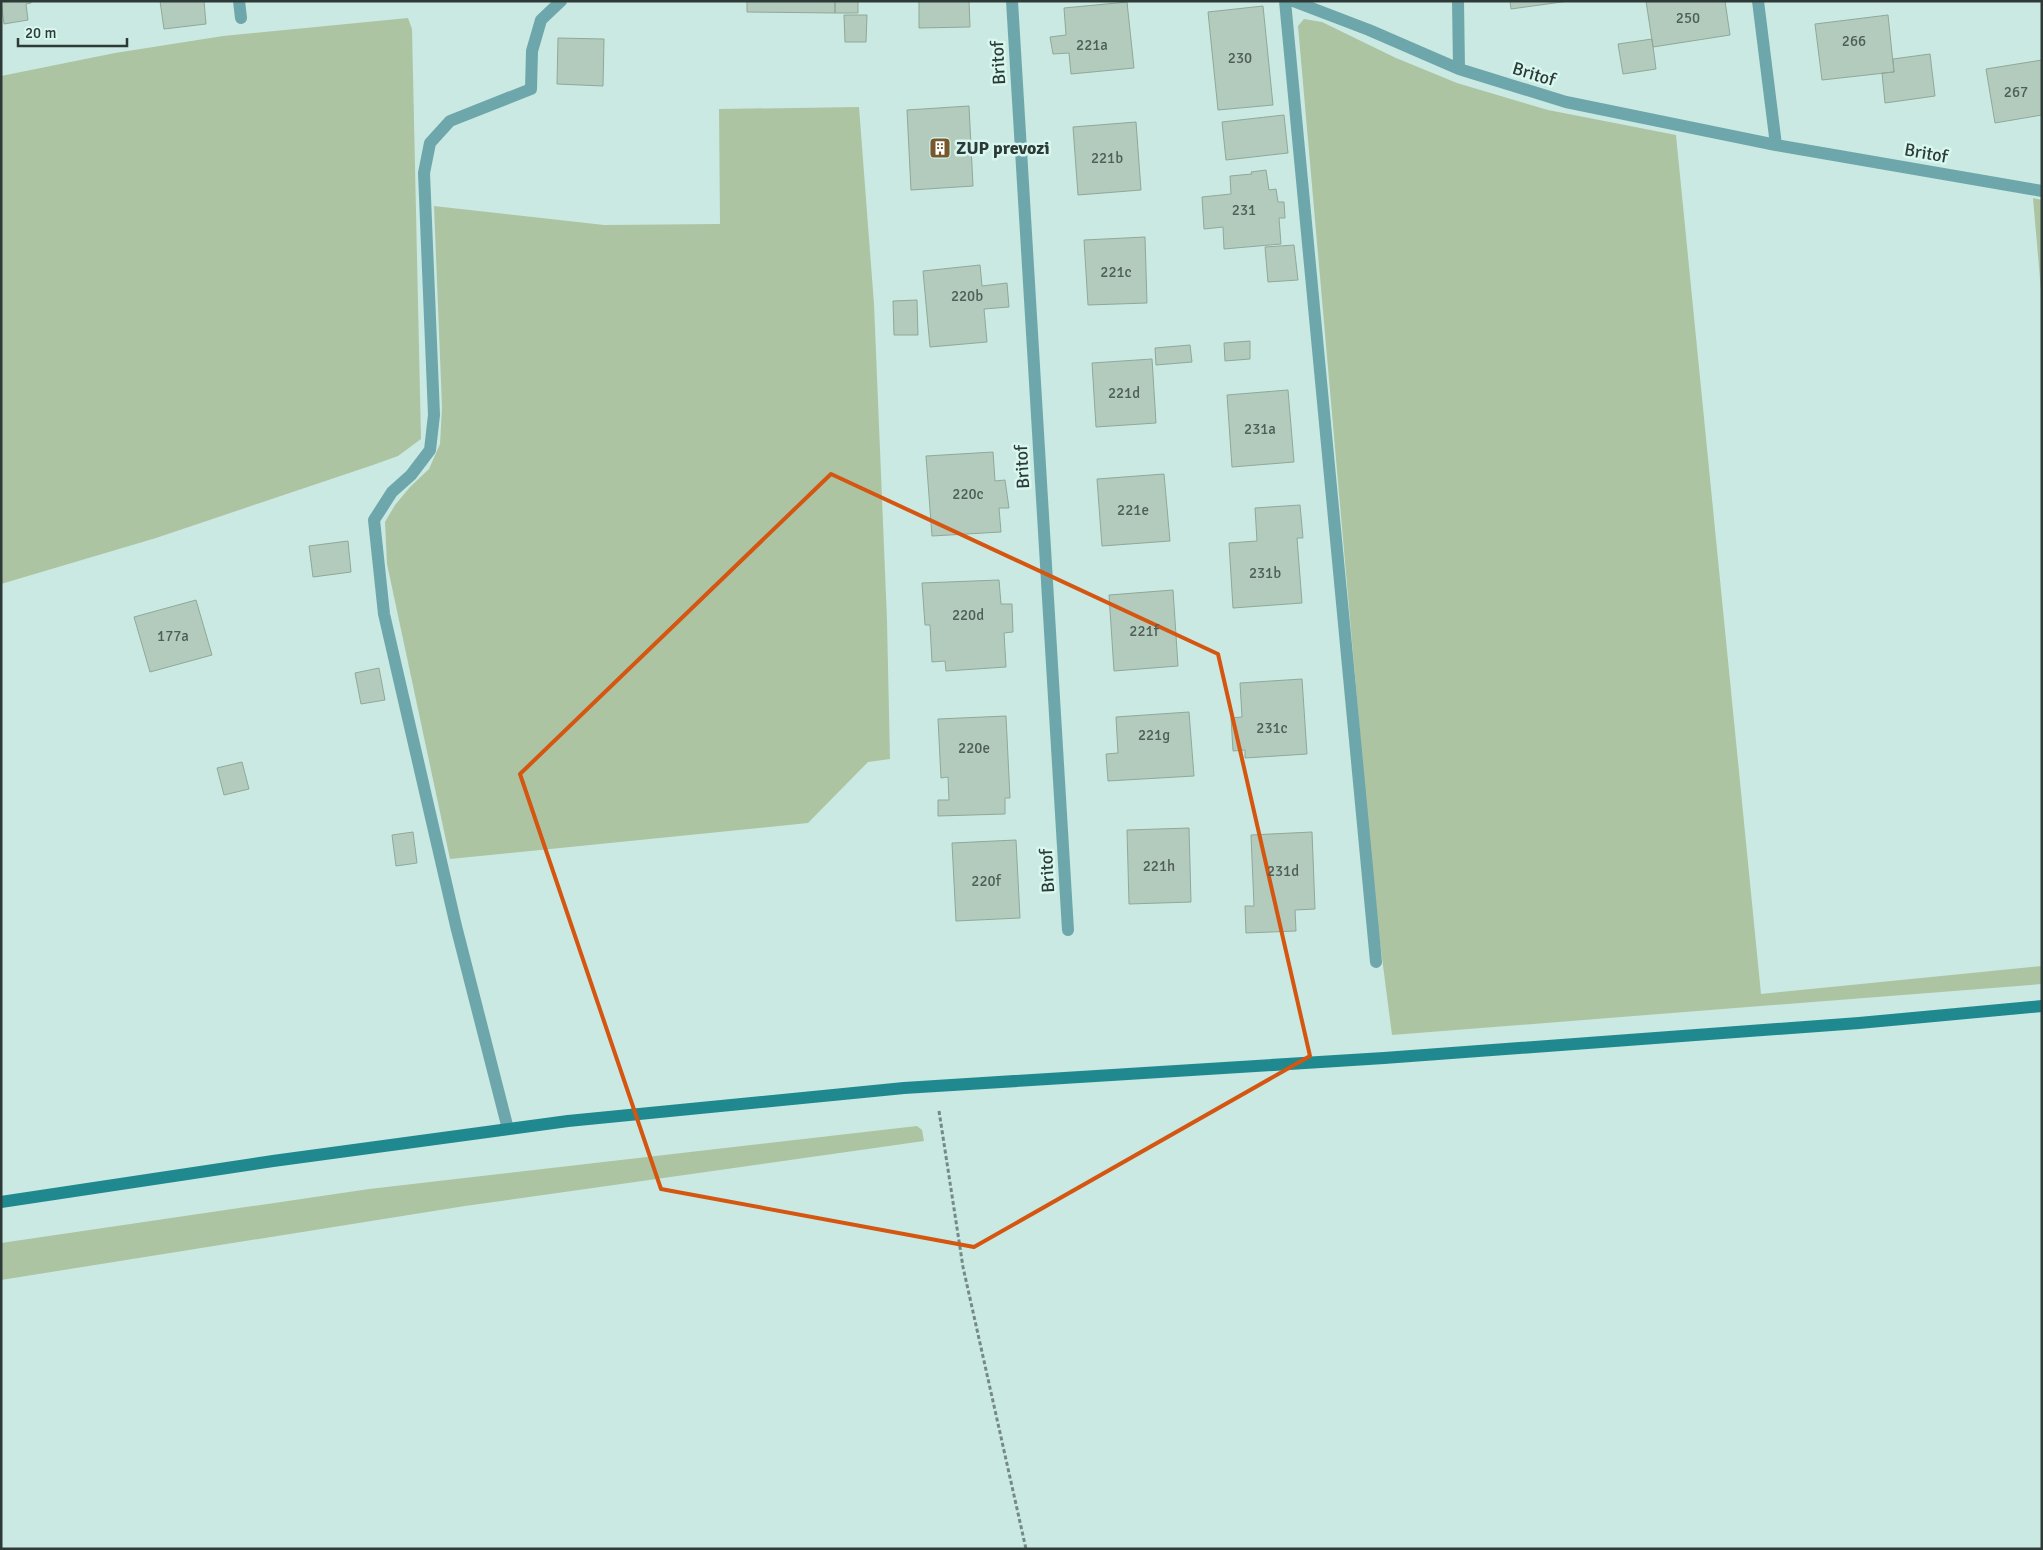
<svg xmlns="http://www.w3.org/2000/svg" width="2043" height="1550" viewBox="0 0 2043 1550" font-family="Signika,sans-serif">
  <rect width="100%" height="100%" fill="#cae9e2"/>
  <path fill="#adc4a3" d="M408,18L412,29L421,439L398,456L373,465L156,538L1,584V76L115,53L223,36Z
    M1304,19L1322,22L1396,58L1457,83L1548,110L1676,135L1761,994L2042,966V984L1392,1035L1375,904L1298,26Z
    M859,107L874,304L887,620L890,759L868,762L808,823L450,859L387,564L385,522L395,505L410,487L429,469L440,444L442,407L434,206L604,225L720,224L719,109Z
    M2033,198L2042,200V302Z
    M917,1126L922,1130L924,1141L465,1206L1,1280V1243L369,1189Z"/>
  <path fill="#b2cbbc" stroke="#90a899" d="M1,1H31V3L26,4L28,20L4,24Z
    M160,1H204L206,24L164,29Z
    M747,1H835V13L747,12Z
    M835,1H858V13H835Z
    M919,1H969L970,27L919,28Z
    M1510,1H1569L1511,9Z
    M1646,1H1725L1730,35L1653,47Z
    M1127,2L1134,68L1071,74L1069,53L1053,54L1050,37L1066,35L1064,8Z
    M1263,6L1273,105L1218,110L1208,12Z
    M844,15H867L866,42H845Z
    M1888,15L1894,72L1822,80L1815,24Z
    M558,38L604,39L603,86L557,84Z
    M1652,39L1656,69L1623,74L1618,44Z
    M1930,54L1935,96L1885,103L1882,73L1894,72L1893,59Z
    M2042,60V115L1995,123L1986,69Z
    M969,106L973,186L911,190L907,110Z
    M1284,115L1288,153L1226,160L1222,122Z
    M1136,122L1141,190L1078,195L1073,127Z
    M1266,170L1269,190L1276,189L1278,202H1284L1285,218H1279L1281,244L1224,249L1223,227L1204,229L1202,197L1231,194L1230,176L1252,174L1251,172Z
    M1145,237L1147,303L1088,305L1084,240Z
    M1294,245L1298,280L1268,282L1265,247Z
    M980,265L982,286L1007,283L1009,307L984,309L987,342L930,347L923,271Z
    M917,300L918,335H894L893,301Z
    M1250,341V359L1225,361L1224,343Z
    M1190,345L1192,362L1156,365L1155,348Z
    M1152,359L1156,423L1096,427L1092,363Z
    M1288,390L1294,462L1232,467L1227,395Z
    M993,452L995,481L1005,480L1009,508H999L1001,532L932,536L926,456Z
    M1164,474L1170,541L1102,546L1097,479Z
    M1300,505L1303,538H1297L1302,603L1233,608L1229,543L1257,541L1255,508Z
    M348,541L351,572L313,577L309,546Z
    M999,580L1001,604H1012L1013,632L1004,633L1006,667L946,671L945,661L932,662L930,625H925L922,583Z
    M1173,590L1178,666L1114,671L1109,595Z
    M196,600L212,655L150,672L134,617Z
    M379,668L385,700L361,704L355,673Z
    M1302,679L1307,754L1245,758V750L1233,751L1231,718L1242,717L1240,683Z
    M1189,712L1194,776L1108,781L1106,754L1118,753L1116,717Z
    M1006,716L1010,798H1005V814L938,816V800H949L948,777L941,778L938,719Z
    M242,762L249,789L224,795L217,768Z
    M1189,828L1191,902L1129,904L1127,830Z
    M413,832L417,863L396,866L392,835Z
    M1312,832L1315,909L1295,910L1296,931L1246,933L1245,906H1254L1251,835Z
    M1016,840L1020,918L956,921L952,843Z"/>
  <g fill="none" stroke-linecap="round" stroke-linejoin="round">
    <path stroke="#758a85" stroke-width="3" stroke-dasharray="4 2.5" stroke-linecap="butt" d="M939,1111L963,1267L1026,1549"/>
    <path stroke="#6ea7ab" stroke-width="12" d="M239,1L241,18
      M1012,1L1068,930
      M1285,1L1376,962
      M1293,1L1369,30L1459,69L1566,102L1776,145L2042,191
      M1458,1L1459,69
      M1758,1L1776,145
      M508,1129L456,926L384,614L374,520L392,492L411,475L430,450L434,415L424,173L430,143L450,121L531,89L532,51L541,20L561,1"/>
    <path stroke="#208990" stroke-width="12" d="M1,1202L273,1161L568,1121L904,1088L1384,1058L1859,1023L2042,1006"/>
  </g>
  <path fill="none" stroke="#d55610" stroke-width="4" stroke-linejoin="round" d="M831,474L1218,654L1310,1056L974,1247L661,1189L520,774Z"/>
  <defs>
    <g id="building-square" transform="scale(1.125)"><rect x="-9" y="-9" width="18" height="18" rx="4" fill="#77572c" stroke="#d7f7ef"/><path d="M-4-6H4V6H1V3H-1V6H-4ZM-2.5-4.3h1.7v1.8h-1.7ZM.8-4.3h1.7v1.8H.8ZM-2.5-1h1.7V.8h-1.7ZM.8-1h1.7V.8H.8Z" fill="#fff"/></g>
  </defs>
  <g fill-rule="evenodd">
    <use href="#building-square" x="940" y="148"/>
  </g>
  <g text-anchor="middle" stroke-width="5" stroke-linejoin="round" paint-order="stroke">
    <g font-size="15" fill="#4f5e58">
      <text x="1688" y="23">250</text>
      <text x="1854" y="46">266</text>
      <text x="1092" y="50">221a</text>
      <text x="1240" y="63">230</text>
      <text x="2016" y="97">267</text>
      <text x="1107" y="163">221b</text>
      <text x="1244" y="215">231</text>
      <text x="1116" y="277">221c</text>
      <text x="967" y="301">220b</text>
      <text x="1124" y="398">221d</text>
      <text x="1260" y="434">231a</text>
      <text x="968" y="499">220c</text>
      <text x="1133" y="515">221e</text>
      <text x="1265" y="578">231b</text>
      <text x="968" y="620">220d</text>
      <text x="1144" y="636">221f</text>
      <text x="173" y="641">177a</text>
      <text x="1272" y="733">231c</text>
      <text x="1154" y="740">221g</text>
      <text x="974" y="753">220e</text>
      <text x="1159" y="871">221h</text>
      <text x="1283" y="876">231d</text>
      <text x="986" y="886">220f</text>
    </g>
    <g font-size="18" fill="#2e3a37" stroke="#d7f7ef">
      <text transform="translate(998 63) rotate(-93)" y="6">Britof</text>
      <text transform="translate(1534 74) rotate(17)" y="6">Britof</text>
      <text transform="translate(1926 153) rotate(10)" y="6">Britof</text>
      <text transform="translate(1022 467) rotate(-93)" y="6">Britof</text>
      <text transform="translate(1047 871) rotate(-93)" y="6">Britof</text>
    </g>
    <g font-size="18" font-weight="bold" fill="#2e3a37" stroke="#d7f7ef" text-anchor="start">
      <text x="956" y="154">ZUP prevozi</text>
    </g>
  </g>
  <rect width="2043" height="1550" fill="none" stroke="#2e3a37" stroke-width="5"/>
  <path d="M18 38v8h109v-8" fill="none" stroke="#2e3a37" stroke-width="2.5"/>
  <text x="25" y="38" font-size="15" fill="#2e3a37" stroke="#d7f7ef" stroke-width="4" paint-order="stroke">20 m</text>
</svg>
